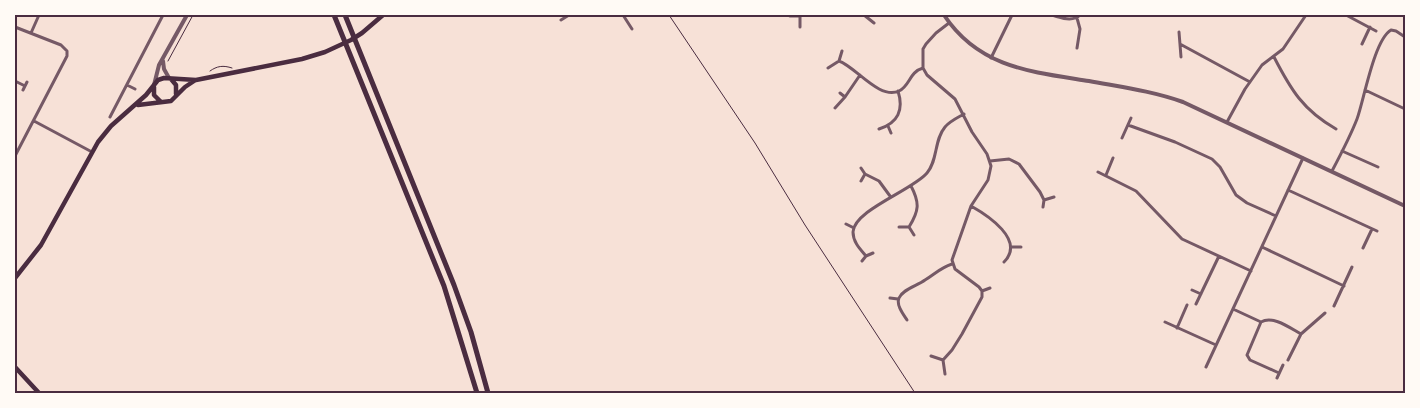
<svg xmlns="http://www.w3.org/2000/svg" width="1420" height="408" viewBox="0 0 1420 408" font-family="'Work Sans',sans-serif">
  <rect width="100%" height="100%" fill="#f7e1d7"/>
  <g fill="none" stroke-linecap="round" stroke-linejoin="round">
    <path stroke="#4a2c40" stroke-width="1" d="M669,15L755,143L805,225L915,393
      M168,61L193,15
      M210,71C217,66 223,65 232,68"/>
    <path stroke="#755966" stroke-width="3" d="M623,15L632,29
      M800,15V27
      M864,15L874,23
      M1052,15C1061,18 1073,22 1080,15
      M1346,15L1376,31
      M790,16H800
      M561,20L569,15
      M15,27L61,45L67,51V56L15,156
      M1179,32L1181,57
      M31,33L39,15
      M1180,44L1250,82
      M1362,44L1370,27
      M1077,48L1080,29L1077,18
      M1274,57C1291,90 1303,110 1336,129
      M991,58L1012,15
      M839,61C856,67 879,100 899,91C910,86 909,72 923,68
      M828,68L839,61L842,51
      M15,81L25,86
      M127,85L135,89
      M23,90L27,82
      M1365,90L1405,109
      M840,93L845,97
      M835,108L845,97L860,75
      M110,117L163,15
      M34,121L92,152
      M1227,122L1245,89L1262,65L1283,49L1306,15
      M1128,125L1175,142L1212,159L1220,167L1236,195L1247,203L1276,216
      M888,126L891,133
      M879,129C898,123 904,110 898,91
      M1122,138L1131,118
      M1342,151L1378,167
      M990,161L1009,159L1019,164L1040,192L1044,200L1043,207
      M1332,171C1341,154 1350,137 1357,119C1364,100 1374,40 1391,30L1396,31L1405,37
      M1098,172L1136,191L1182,239L1251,271
      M865,174L879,181L890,196
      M1106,175L1113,158
      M861,181L865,174L861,168
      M1288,190L1377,231
      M1044,200L1054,197
      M971,206C987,215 1026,240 1004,262
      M846,224L854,228
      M899,227H909L914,235
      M909,227C919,211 920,203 911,186
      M1011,247H1021
      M1262,247L1344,286
      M1363,248L1372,229
      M866,256C860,249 853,242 853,232C854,210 913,190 927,173C938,160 934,140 945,127C950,121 957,118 964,114
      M862,261L866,256L873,253
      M1192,290L1201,294
      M982,291L990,288
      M890,298L898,299
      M1196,304L1219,256
      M1334,306L1352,267
      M1233,309L1261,322C1273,315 1290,328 1301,334
      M907,320C903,314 896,305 899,298C903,289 917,286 925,280C935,274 940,268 952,264
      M1165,322L1216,345
      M1261,322L1247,355L1250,360L1279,373
      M1177,328L1187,305
      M931,356L943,360L945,374
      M943,360L952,350L962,334L982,297V291L979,287L955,269L952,260L971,206L988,180L991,166L987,154L972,132L955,99L927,75L923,68V49L926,44L936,33L949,23
      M1288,360L1301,334L1325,313
      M1206,367L1303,158
      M1277,378L1283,365"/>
    <path stroke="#755966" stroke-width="4" d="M944,15C979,68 1032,72 1089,81C1121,87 1152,91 1183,102L1405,206
      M163,61L164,69L169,78
      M154,85L159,65L187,15"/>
    <path stroke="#4a2c40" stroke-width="4.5" d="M171,79L176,85V94
      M154,87V95L160,101
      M138,105L171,101L185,87L194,81
      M15,278L41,245L98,142L111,126L146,95L158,80L164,78L196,80L302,59L325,52L351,40L362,33L383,15
      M15,367L39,393"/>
    <path stroke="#4a2c40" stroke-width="5" d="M334,15L444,286L477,393
      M345,15L454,285L471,332L488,393"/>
  </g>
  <rect width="1420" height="408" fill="none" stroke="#fffaf5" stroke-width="32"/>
  <rect x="16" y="16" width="1388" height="376" fill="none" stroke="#4a2c40" stroke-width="2"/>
</svg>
